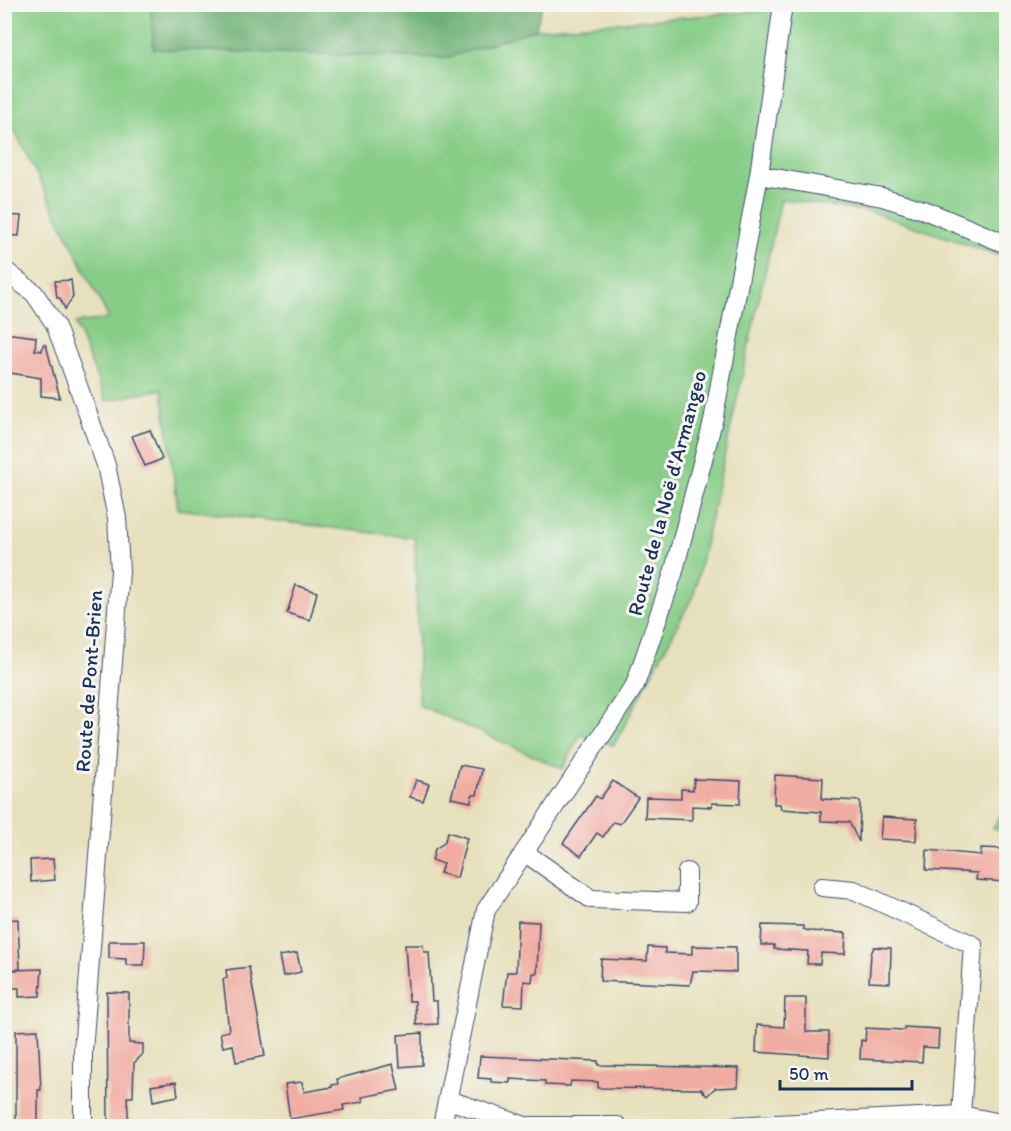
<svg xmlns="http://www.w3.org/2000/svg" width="1011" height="1131" viewBox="0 0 1011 1131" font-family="Itim,sans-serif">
  <rect width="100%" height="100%" fill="#f6f6f2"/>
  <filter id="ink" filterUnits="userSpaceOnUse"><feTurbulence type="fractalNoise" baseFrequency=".0167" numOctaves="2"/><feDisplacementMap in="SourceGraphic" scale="12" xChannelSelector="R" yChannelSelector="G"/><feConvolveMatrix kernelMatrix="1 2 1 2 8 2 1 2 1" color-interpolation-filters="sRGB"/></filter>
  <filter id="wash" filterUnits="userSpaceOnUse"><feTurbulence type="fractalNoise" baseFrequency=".008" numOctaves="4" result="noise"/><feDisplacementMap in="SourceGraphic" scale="24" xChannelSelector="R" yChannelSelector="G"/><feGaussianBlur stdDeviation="1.35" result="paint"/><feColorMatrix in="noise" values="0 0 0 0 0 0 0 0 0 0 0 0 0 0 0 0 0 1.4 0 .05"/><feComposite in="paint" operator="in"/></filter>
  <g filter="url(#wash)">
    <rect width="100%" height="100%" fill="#e7e0bc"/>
    <path fill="#88cd87" stroke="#527e72" stroke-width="1.5" d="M4,5H150L154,49L446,58L536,29L771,10L774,5H1006V258L872,212L781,199L694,594L614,745L580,735L563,769L419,705L415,538L178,509L162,389L106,401L75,323L109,319L8,117L5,116Z
      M1006,806V833L993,828Z"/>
    <path fill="#6eb074" stroke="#447069" stroke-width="1.5" d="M150,5V4L542,5L536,29L446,58L154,49Z"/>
    <g id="blocks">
      <path fill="#f1aca1" d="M4,215L21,216L19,236L4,235Z
        M71,280L73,297L65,309L60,298H57L55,281Z
        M4,333L36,337L35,350L42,351L43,345H46L60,398L41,396V378L4,372Z
        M150,430L162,459L145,466L132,436Z
        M296,585L317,592L310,620L287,613Z
        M460,765L482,769L477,795H472L471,802L451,798Z
        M775,775L823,778L822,799L860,801L859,842L849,822L821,821V812L781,809L780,804H774Z
        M694,779L741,781L740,804L712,803V807L692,806V820L645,818L646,797L681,798V789L693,790Z
        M416,780L429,784L423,801L410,797Z
        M613,781L638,798L620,824L613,822L603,837L597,833L581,856L563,843L596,796L600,799Z
        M882,817L917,819L916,841L880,839Z
        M448,832L467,838L457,878L440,873L443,864L432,860L435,849L444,843Z
        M981,848L1006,849V882L976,880L977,873L926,870L927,850L981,855Z
        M53,859L55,880L31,882L30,860Z
        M18,919L20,969L4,970V920Z
        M518,921L539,922L537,973H533L532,982L524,981L523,1006L503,1005L507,972H516Z
        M762,925L803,926V929L809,931L846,933L845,954L821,953L820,964H807L808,951L774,949V945H761Z
        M109,941H145L144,965H126V959L109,958Z
        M405,945H423L424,952H429L432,1001H437L438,1024L416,1025L415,1001H409Z
        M692,946L736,947V972L693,971L690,985L600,981L601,959L647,961L648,947L665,948V953L692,954Z
        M874,947L891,948L890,983L869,982L871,954Z
        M297,953L301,972L283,976L279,956Z
        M249,967L265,1056L236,1062L233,1045L223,1047L220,1033L229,1031L223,979L227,978L226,970Z
        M42,969L40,996L19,997V988H13L12,970Z
        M107,992L129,993V1043L143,1044V1054L134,1063L133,1097H127L129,1126H108Z
        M785,998H806V1032H829V1057L756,1052L757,1025L784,1027Z
        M904,1027L939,1029L938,1048L923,1047L922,1062L860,1059L861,1040L865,1041L866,1028L904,1030Z
        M38,1030L41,1090H38V1126H16V1031Z
        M422,1033V1065L400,1067L398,1035Z
        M480,1056L598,1061V1065L739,1068L738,1087L715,1088L707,1096L701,1089L598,1088V1082L571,1081L570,1086L545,1085V1081L510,1079V1083L491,1082V1079L478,1078Z
        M393,1064L399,1090L362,1097L363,1102L343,1105L344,1110L290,1119L285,1084L302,1082L304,1092L332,1087V1085L338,1084L337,1079Z
        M176,1082L178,1096L153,1101L151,1086Z"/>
    </g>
  </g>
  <g filter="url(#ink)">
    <use href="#blocks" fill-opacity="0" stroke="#3a4a6c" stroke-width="1.5"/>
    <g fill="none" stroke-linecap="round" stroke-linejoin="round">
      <g stroke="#3a4a6c" stroke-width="20">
        <path id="minor" d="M759,175L882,197L924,210L1006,244
          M4,270L34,293L55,324L77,383L106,465L117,518L120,571L83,1051V1126
          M524,852L591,899L687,902V872
          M822,887L854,890L973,945L961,1115
          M449,1100L525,1126
          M442,1126L486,910L635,685L673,574L713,421L759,175L783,4
          M530,1126H618
          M732,1126L961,1115L1006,1124"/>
      </g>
      <use href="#minor" stroke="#fff" stroke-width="18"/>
    </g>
  </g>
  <g text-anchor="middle" stroke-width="6" stroke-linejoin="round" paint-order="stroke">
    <g font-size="21" fill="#1b2f5e" stroke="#f6f6f2">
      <text transform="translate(667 493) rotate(-75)" y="7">Route de la Noë d'Armangeo</text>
      <text transform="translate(89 681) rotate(-86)" y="7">Route de Pont-Brien</text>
    </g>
  </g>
  <rect width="1011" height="1131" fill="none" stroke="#f6f6f2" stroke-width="24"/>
  <path d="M780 1080v9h132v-9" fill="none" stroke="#1b2f5e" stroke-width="3"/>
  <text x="789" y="1080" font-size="18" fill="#1b2f5e" stroke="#f6f6f2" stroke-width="4.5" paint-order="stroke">50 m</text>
</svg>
